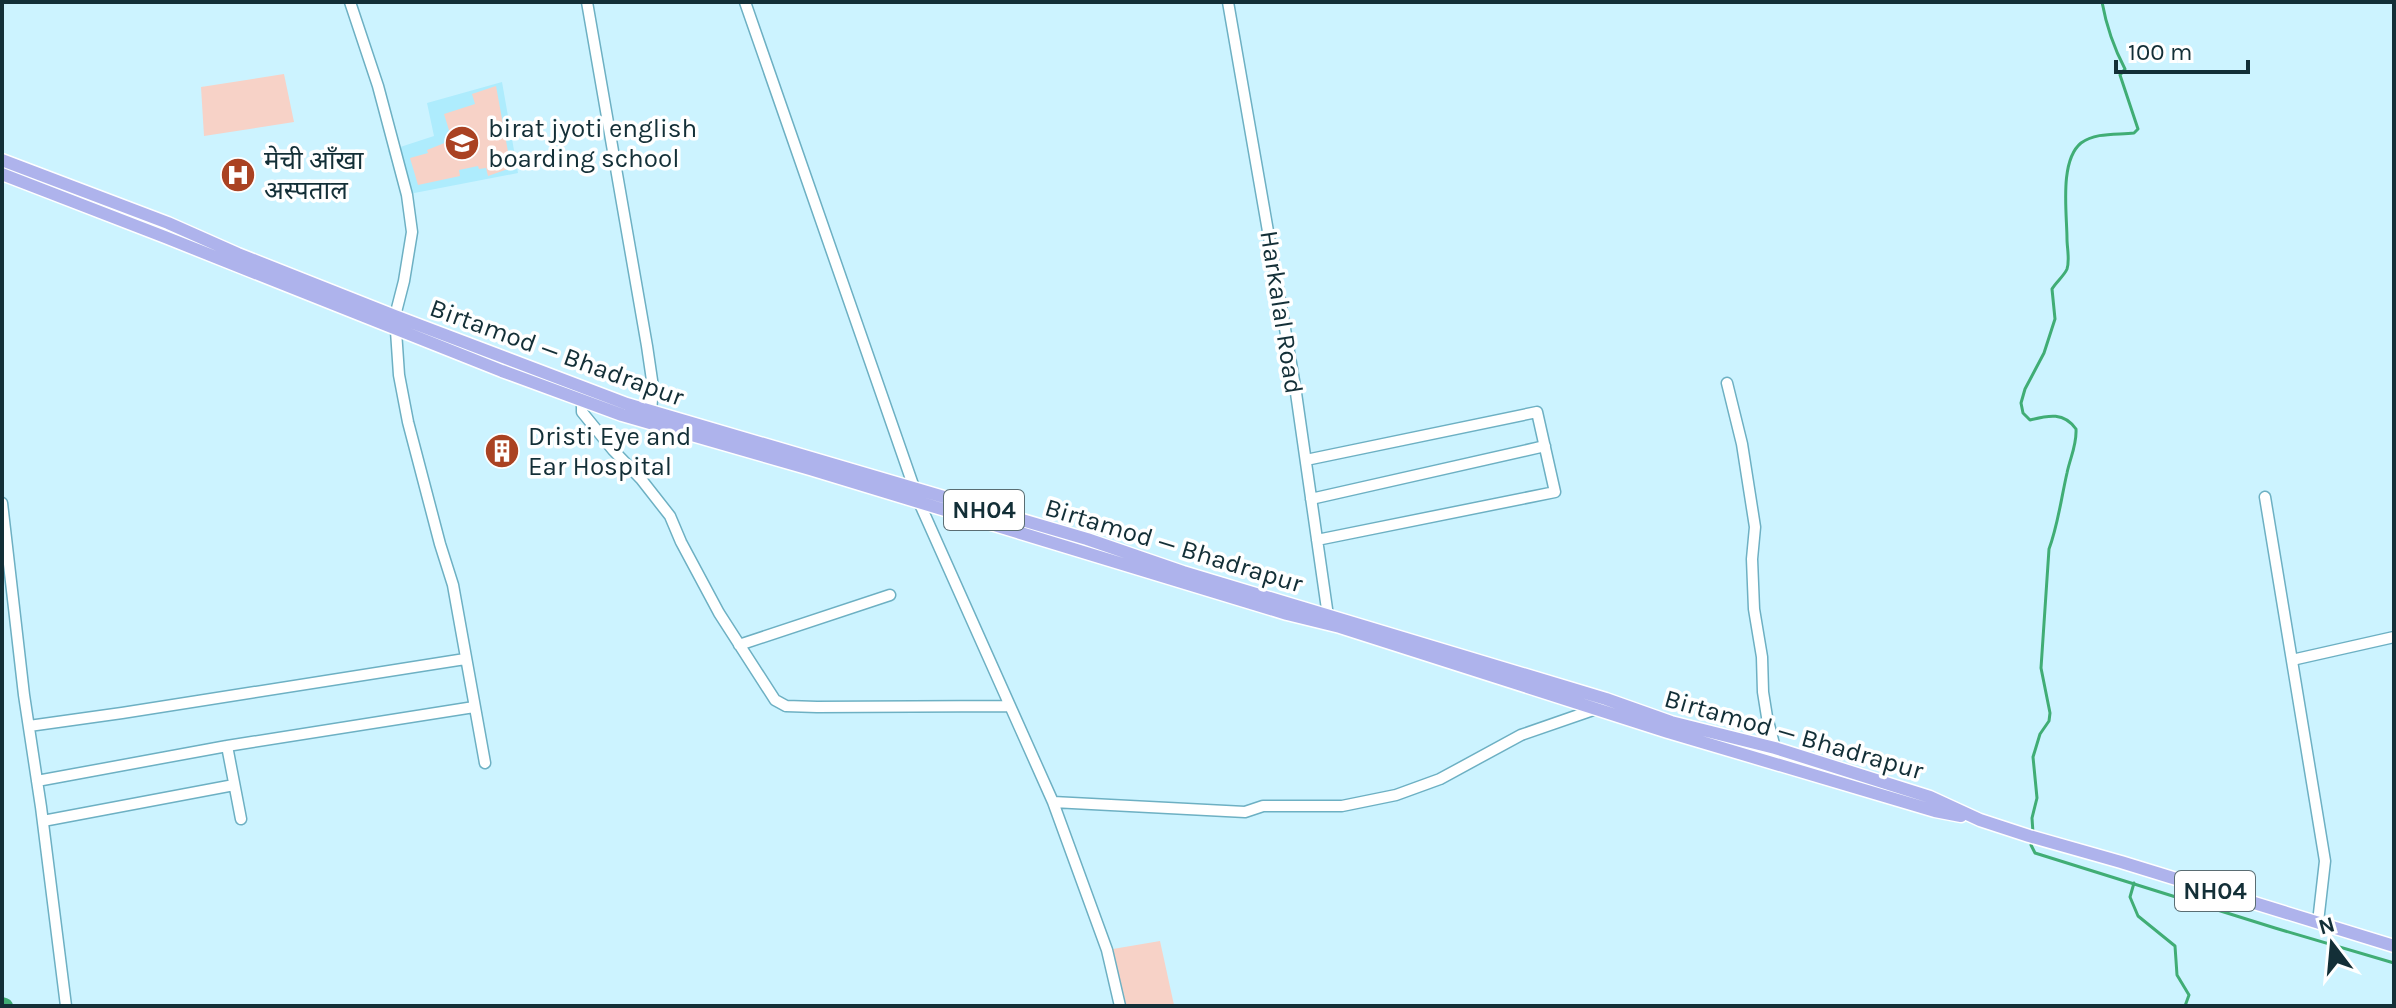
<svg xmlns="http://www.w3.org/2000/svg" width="2396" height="1008" viewBox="0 0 2396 1008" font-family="Karla,'Noto Sans Devanagari',sans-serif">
  <rect width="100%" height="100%" fill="#ccf3ff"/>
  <path fill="#aeecfd" d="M502,82L518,173L404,195L388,151L434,136L427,103Z"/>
  <path fill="#f7d2c7" d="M284,74L294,122L204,136L201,87Z
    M496,86L511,168L488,176L486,168L479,169L478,166L459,170L460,176L418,185L410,158L428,153L427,150L452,140L444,114L475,104L472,94Z
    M1160,941L1174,1005L1120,1006L1107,950Z"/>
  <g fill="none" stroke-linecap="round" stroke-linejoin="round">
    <path stroke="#40ad75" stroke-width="3" d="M2033,833L2032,818L2037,798L2033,757L2040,734L2049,721L2050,713L2041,668L2049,549C2058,525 2061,499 2067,473C2070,458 2077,445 2076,429C2064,412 2049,415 2030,420L2023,413L2021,403L2025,389L2044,353L2055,319L2052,289C2056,282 2064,276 2067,269C2070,260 2067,248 2067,239C2067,214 2059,161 2081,143C2096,132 2117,135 2134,133L2138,129L2120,75L2125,69C2115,50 2106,24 2102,2
      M2032,841L2031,845L2035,853L2275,928L2394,963
      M2134,883L2130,897L2138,916L2175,946L2177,975L2189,995L2185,1006"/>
    <path stroke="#40ad75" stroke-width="16" d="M2,1005L5,1006"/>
    <g stroke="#6db0c3" stroke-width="13">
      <path id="minor" d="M350,2L378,86L407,195L412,232L404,281L395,316L399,375L408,422L440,544L453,585L485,763
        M587,2L647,346L653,387L651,412
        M745,2L919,502L1053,802L1107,950L1120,1006
        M1228,2L1295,386L1328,616L1326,621
        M1727,383L1742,444L1755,527L1752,559L1754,609L1762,657L1763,692L1767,717L1775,748
        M582,400V412L613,450L641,479L670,516L681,542L719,613L775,700L786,706L817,707L1009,706
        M1306,460L1537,412L1555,492L1317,540
        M2265,497L2325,861L2318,922
        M1311,499L1545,446
        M2,503L24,695L41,807L66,1006
        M739,645L890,595
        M2292,660L2394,637
        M29,726L122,713L465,659
        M227,746L241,819
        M37,781L227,746L474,707
        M1053,802L1245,812L1263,806H1342L1396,795L1440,779L1521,735L1596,709
        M43,821L234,785"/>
    </g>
    <g stroke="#fff" stroke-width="15">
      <path id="major" d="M2,160L168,223L238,254L395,316L627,404L1087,539L1183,572L1606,699L1671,722L1775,748L1930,797L1980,820L2029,836L2121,862L2394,946
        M2,174L165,237L502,371L622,415L810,469L1287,614L1340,627L1668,732L1935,811L1961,816"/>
    </g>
    <use href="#minor" stroke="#fff" stroke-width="10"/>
    <use href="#major" stroke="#aeb3ec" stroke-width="12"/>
  </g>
  <defs>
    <g id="school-disc" transform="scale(1.8)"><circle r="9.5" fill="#aa4222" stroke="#fff"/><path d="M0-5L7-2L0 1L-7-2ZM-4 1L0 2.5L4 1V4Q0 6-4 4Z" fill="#fff"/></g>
    <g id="hospital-disc" transform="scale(1.8)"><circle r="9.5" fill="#aa4222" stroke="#fff"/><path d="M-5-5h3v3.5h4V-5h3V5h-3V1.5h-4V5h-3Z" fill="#fff"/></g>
    <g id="building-disc" transform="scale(1.8)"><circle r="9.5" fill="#aa4222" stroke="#fff"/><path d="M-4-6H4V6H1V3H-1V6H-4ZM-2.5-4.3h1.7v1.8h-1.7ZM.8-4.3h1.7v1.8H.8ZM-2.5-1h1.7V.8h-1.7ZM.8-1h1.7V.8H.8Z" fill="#fff"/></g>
  </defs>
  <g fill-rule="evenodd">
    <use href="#school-disc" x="462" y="143"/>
    <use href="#hospital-disc" x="238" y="175"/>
    <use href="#building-disc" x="502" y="451"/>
  </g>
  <g text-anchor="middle" stroke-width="7" stroke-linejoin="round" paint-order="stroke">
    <g fill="#fff" stroke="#5a6d73" stroke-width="2">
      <rect x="944" y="490" width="80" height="40" rx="6"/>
      <rect x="2175" y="871" width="80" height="40" rx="6"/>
    </g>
    <g font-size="24" font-weight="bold" fill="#132f37">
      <text x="984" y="518">NH04</text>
      <text x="2215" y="899">NH04</text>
    </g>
    <g font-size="26" fill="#132f37" stroke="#fff" text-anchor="start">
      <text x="488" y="137">birat jyoti english<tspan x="488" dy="30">boarding school</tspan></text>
      <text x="264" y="169">मेची आँखा<tspan x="264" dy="30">अस्पताल</tspan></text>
      <text x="528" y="445">Dristi Eye and<tspan x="528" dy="30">Ear Hospital</tspan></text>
    </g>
    <g font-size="26" fill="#132f37" stroke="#fff">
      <text transform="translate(1282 312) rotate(81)" y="9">Harkalal Road</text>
      <text transform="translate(557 352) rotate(20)" y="9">Birtamod — Bhadrapur</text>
      <text transform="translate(1174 545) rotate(17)" y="9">Birtamod — Bhadrapur</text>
      <text transform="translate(1794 734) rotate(16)" y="9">Birtamod — Bhadrapur</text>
    </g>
  </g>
  <rect width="2396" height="1008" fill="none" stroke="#132f37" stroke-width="8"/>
  <g transform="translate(2332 944) rotate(344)" stroke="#ffffff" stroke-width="6" paint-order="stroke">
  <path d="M0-6L14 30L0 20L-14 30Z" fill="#132f37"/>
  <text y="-12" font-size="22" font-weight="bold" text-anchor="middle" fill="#132f37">N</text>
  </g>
  <path d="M2116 60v12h132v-12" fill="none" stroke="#132f37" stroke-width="4"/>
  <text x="2128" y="60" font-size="24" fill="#132f37" stroke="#ffffff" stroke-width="6" paint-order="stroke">100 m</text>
</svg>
